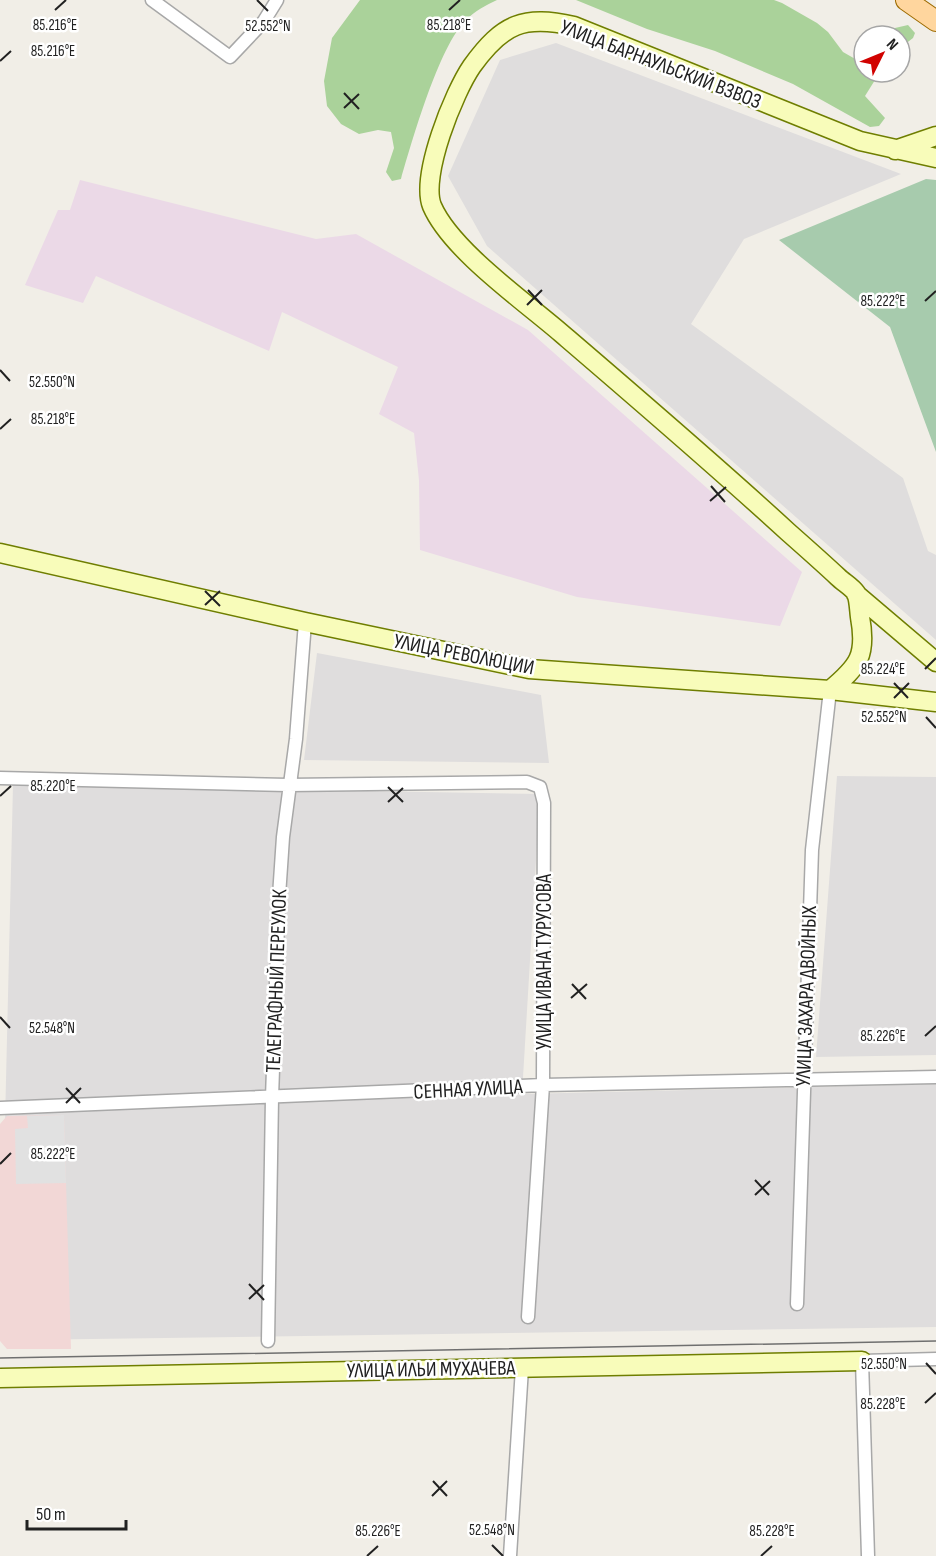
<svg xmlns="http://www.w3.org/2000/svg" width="936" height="1556" viewBox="0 0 936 1556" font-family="'Sofia Sans Condensed',sans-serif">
  <rect width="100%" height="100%" fill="#f1eee7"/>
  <path fill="#dfdddd" d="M556,43L901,174L744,239L691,324L903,478L928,551L936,555V640L487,246L448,176L500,60Z
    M317,653L541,695L549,763L304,760Z
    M837,776L936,777V1055L816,1057Z
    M13,785L540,794L522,1094L936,1084V1327L18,1340L5,1122Z"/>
  <path fill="#f2d7d6" d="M64,1115L71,1349H7L0,1341V1124L7,1116Z"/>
  <path fill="#ebd9e7" d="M80,180L316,239L356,234L528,330L802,572L780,626L577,597L420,550L419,480L414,433L379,414L398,367L282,312L269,351L96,276L83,303L25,285L58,210H70Z"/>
  <path fill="#aad29a" d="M360,0H497C486,5 475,11 466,20C439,46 412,141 401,179L392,181L386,172L394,148L391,132L378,130L359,134L341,124L327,106L324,81L332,38Z
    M576,0H774L782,3L817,23L828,32L843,52L857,60L864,58V72H880L865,96L885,118L879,126L870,127L793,84L715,51L647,29Z
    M908,25L915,33L913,38L900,48V36H888L895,28Z"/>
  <path fill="#a7cbad" d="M926,179L936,180V452L890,327L779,240Z"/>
  <path fill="#e1e1e1" d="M64,1115L66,1183L16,1184L15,1129L28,1128L27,1116Z"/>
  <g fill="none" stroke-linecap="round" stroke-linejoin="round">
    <g stroke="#a8a8a8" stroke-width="15">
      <path id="street" d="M152,0L230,57L264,21L277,0
        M0,778L288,785L527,782L540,787L544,803L543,1085L528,1317
        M0,1108L543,1085L936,1077
        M797,1304L812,850L830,690
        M268,1341L272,1098L279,896L283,837L296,739L305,622
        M510,1556L522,1368
        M868,1556L862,1361L936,1359"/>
    </g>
    <g stroke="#6f7e01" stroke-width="21">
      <path id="secondary" d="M895,150L936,136
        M0,553L305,622L529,669L830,690L936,702
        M856,594L936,662
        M830,690C859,666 867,655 860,617C859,610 859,599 856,593C852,587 843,582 838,577C822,562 805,547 788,532C714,464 638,399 561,333C524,301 451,250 432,206C420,176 454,92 472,66C503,23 524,15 574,26L860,141L936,158
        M0,1378L862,1361"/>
    </g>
    <g stroke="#9d6b00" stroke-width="22">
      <path id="primary" d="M906,0L936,21"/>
    </g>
    <use href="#street" stroke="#fff" stroke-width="12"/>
    <use href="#secondary" stroke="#f8fcba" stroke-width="18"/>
    <use href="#primary" stroke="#ffd69e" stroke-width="20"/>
    <path stroke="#6f6f6f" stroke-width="1.5" d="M0,1358L936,1341"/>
  </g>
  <path fill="none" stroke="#212121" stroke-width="2" d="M257,0L268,11M55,10L66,0M449,10L460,0M0,61L11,51M344,93L359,109M344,108L359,94M528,290L542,305M925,301L936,291M527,305L542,290M0,370L10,381M0,429L11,419M711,486L725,502M710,501L726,487M205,591L220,606M205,605L220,591M925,669L936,658M894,683L908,698M894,698L909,683M926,717L936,728M388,787L403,802M0,796L11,786M388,802L403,788M572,984L586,999M571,998L587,984M0,1017L10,1028M925,1036L936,1026M66,1088L80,1103M66,1103L81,1088M0,1164L11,1153M755,1180L769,1195M755,1195L770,1181M249,1284L264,1300M249,1299L264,1285M926,1363L936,1374M925,1403L936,1393M433,1481L447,1496M432,1496L447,1481M492,1545L503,1556M367,1556L378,1546M761,1556L772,1546"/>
  <g text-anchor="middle" stroke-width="5" stroke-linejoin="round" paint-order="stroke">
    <g font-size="21" fill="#212121" stroke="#fff">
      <text transform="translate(661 64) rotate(21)" y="7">УЛИЦА БАРНАУЛЬСКИЙ ВЗВОЗ</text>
      <text transform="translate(464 654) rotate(11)" y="7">УЛИЦА РЕВОЛЮЦИИ</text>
      <text transform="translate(544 962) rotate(-90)" y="7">УЛИЦА ИВАНА ТУРУСОВА</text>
      <text transform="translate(276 981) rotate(-88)" y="7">ТЕЛЕГРАФНЫЙ ПЕРЕУЛОК</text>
      <text transform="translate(806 996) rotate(-88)" y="7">УЛИЦА ЗАХАРА ДВОЙНЫХ</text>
      <text transform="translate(468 1089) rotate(-3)" y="7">СЕННАЯ УЛИЦА</text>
      <text transform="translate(431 1369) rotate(-1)" y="7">УЛИЦА ИЛЬИ МУХАЧЕВА</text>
    </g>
  </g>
  <g font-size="15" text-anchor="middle" fill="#212121" stroke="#fff" stroke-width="5" stroke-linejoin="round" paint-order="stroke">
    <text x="55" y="30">85.216°E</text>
    <text x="449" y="30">85.218°E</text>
    <text x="268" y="31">52.552°N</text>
    <text x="53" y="56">85.216°E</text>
    <text x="883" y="306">85.222°E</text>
    <text x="52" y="387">52.550°N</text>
    <text x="53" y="424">85.218°E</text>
    <text x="883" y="674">85.224°E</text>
    <text x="884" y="722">52.552°N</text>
    <text x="53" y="791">85.220°E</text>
    <text x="52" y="1033">52.548°N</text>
    <text x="883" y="1041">85.226°E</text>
    <text x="53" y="1159">85.222°E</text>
    <text x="884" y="1369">52.550°N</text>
    <text x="883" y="1409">85.228°E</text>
    <text x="492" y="1535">52.548°N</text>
    <text x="378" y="1536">85.226°E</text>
    <text x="772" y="1536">85.228°E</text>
  </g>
  <g transform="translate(882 54) rotate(47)"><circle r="28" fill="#ffffff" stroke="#a6a6a6" stroke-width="1.5"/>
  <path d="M0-4.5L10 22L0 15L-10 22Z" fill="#d10200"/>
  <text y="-9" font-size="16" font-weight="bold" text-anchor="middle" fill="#212121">N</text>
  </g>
  <path d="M27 1520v9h99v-9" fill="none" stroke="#212121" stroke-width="3"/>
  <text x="36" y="1520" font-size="18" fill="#212121" stroke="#ffffff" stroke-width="4.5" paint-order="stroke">50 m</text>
</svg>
